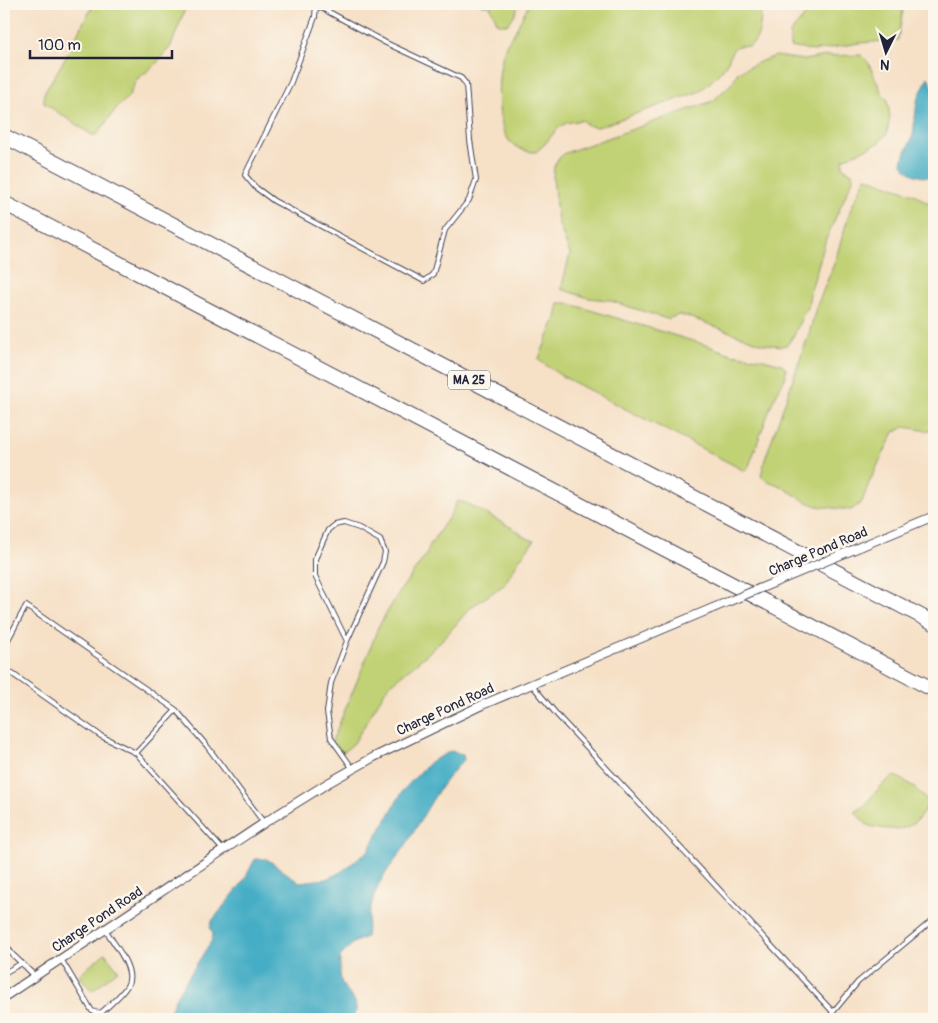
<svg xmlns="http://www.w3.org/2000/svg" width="938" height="1023" viewBox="0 0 938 1023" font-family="Pangolin,sans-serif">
  <rect width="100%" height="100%" fill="#fbf7ec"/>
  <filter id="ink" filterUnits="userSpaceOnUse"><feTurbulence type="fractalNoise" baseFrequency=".02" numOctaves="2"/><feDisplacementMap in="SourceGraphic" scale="10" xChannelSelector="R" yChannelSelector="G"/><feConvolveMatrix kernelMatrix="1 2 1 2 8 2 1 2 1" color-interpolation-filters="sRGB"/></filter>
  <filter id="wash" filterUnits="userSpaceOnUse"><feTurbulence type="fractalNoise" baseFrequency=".0096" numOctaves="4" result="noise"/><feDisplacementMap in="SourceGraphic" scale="20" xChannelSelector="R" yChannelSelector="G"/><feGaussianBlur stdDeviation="1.12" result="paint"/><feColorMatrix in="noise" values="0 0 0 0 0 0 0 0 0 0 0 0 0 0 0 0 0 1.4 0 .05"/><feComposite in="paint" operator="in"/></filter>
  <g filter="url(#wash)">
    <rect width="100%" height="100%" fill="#f6e0c6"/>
    <path fill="#c1d174" stroke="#727a58" d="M94,4H187L171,46L154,66L136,80L129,96L115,110L100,131L96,135H92L44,103V93L69,52L79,30Z
      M479,4H519L515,14L508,24H498L490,6Z
      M529,4H778L761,11C760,25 761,37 750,46C747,46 741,45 738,46C731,48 730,58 727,63C720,74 709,84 698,92L598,127L589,126L581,120L566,123L557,129L545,144L536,152C524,152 512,147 506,136C495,115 497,70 505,48C506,43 510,39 513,35C519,25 523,14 529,4Z
      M815,4H904L898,40L859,43L814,51L790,47V33Z
      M861,55L868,62L882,93L887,99L890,116L887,134L877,144L843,159V168L852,173L853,179L826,239L810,293L808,306L804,312L794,335L787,345L782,346L763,344L689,317L679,315L667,319L608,300L589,298L561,289L570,254L558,222L553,179L554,167L557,160L565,153L713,101L732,83L738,72L764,60L776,56L804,60L826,56Z
      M866,177L916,195L926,202H934V432L905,427L894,432L869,483L862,502L851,510L817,506L805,501L779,485L765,480L761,476L765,459L809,334L816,308L834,264L851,208Z
      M559,303H567L706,345L731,354L759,358L782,364L786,369L785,378L772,403L749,466L745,471L560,375L540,361L539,358L556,318Z
      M457,501L466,503L516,530L524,537L534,541L521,557L504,585L471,607L445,637L425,656L388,686L354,743L345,751L339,752L330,746L369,652L378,627L402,588L426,555L430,545L451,514Z
      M894,776C906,779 924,794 928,804C917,826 905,832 880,828C877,827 872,827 869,826C864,823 859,816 855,812L866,805L871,797L885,782Z
      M105,953L118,970L92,991L79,975Z"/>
    <path fill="#45adc5" stroke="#346880" d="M928,77L934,90V177C921,178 906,175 902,161L913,135L917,101Z
      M451,751L463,755L464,760C436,787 425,815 404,848C395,861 383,874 377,889C370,905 368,920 366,937L353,943L340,957C340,965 339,973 341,981C348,999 361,996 354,1019H173L170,1012L175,998L212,940L213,934L210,927L212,921L243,882L255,859H267L299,882L326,879L341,872L368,851L404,789L430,762Z"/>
  </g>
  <g filter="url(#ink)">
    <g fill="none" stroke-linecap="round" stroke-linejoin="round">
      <g stroke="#423e50" stroke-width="6">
        <path id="service" d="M316,5L386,43L461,78L466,84L470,140L476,180L469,200L445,230L433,274L424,281L274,201L255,187L245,175L291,82L315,17L316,4
          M347,641L315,576V559L328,530L334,525L344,523L359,528L380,540L385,552L383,562L347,641L331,683L327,712L331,738L353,769
          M4,647L26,606L176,710
          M4,668L101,736L136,753
          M532,685L558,716L833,1012L828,1019
          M223,850L136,753L176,710L207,746L264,823
          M4,942L12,954L35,976
          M61,959L92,1011L98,1013L102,1012C110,1004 121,996 127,986C137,970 113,943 105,929
          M4,973L22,963
          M833,1012L858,982L934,919"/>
      </g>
      <g stroke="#423e50" stroke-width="10">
        <path id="minor" d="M862,546L934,516
          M4,997L264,823L328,783L374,757L482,705L713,608"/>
      </g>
      <g stroke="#423e50" stroke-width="16">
        <path id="motorway" d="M4,136L934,623
          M4,203L934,690"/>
      </g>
      <use href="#service" stroke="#fff" stroke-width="4"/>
      <use href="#minor" stroke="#fff" stroke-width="8"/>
      <use href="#motorway" stroke="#fff" stroke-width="14"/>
      <g stroke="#423e50" stroke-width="10" stroke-linecap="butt">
        <path id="minor-bridge" d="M713,608L862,546"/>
      </g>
      <use href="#minor-bridge" stroke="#fff" stroke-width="8"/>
    </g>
  </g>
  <g text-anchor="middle" stroke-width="5" stroke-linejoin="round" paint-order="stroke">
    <rect fill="#fbf7ec" stroke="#636270" stroke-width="1" x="448" y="370.5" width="42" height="19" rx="4"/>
    <g font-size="12" font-weight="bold" fill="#22223b">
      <text x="469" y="384">MA 25</text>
    </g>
    <g font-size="14" fill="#22223b" stroke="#fbf7ec">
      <text transform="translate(818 551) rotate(-23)" y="5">Charge Pond Road</text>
      <text transform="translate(445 709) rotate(-25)" y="5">Charge Pond Road</text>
      <text transform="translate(97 919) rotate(-34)" y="5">Charge Pond Road</text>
    </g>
  </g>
  <rect width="938" height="1023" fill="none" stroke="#fbf7ec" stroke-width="20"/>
  <g transform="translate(886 52) rotate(185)" stroke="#fbf7ec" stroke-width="4" paint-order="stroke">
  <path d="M0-4L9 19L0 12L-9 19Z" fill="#22223b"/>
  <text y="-8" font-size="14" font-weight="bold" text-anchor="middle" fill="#22223b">N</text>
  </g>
  <path d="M30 50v8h142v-8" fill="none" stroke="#22223b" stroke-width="2.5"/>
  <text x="38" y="50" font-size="15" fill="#22223b" stroke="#fbf7ec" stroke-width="4" paint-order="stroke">100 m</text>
</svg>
